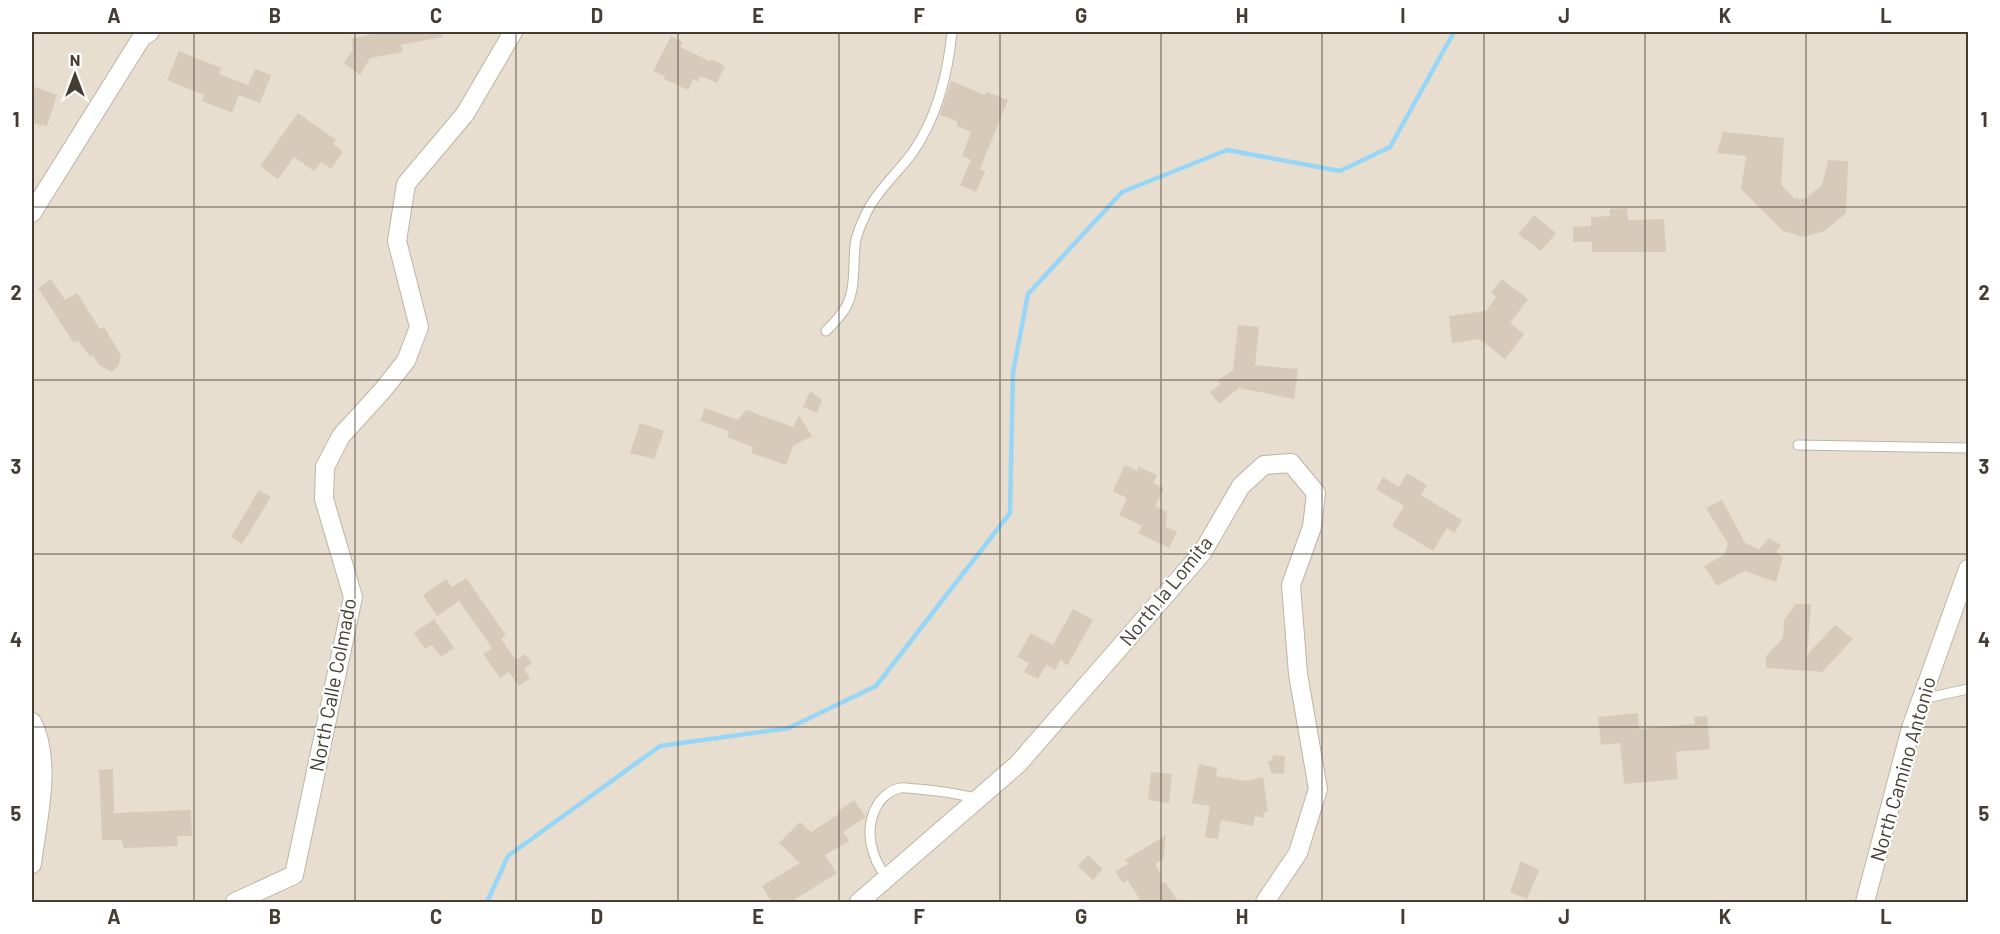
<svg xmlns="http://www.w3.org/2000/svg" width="2000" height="934" viewBox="0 0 2000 934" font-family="Barlow,sans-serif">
  <rect width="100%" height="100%" fill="#f3ede2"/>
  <path fill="#e7decf" d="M32,32H1968V902H32Z"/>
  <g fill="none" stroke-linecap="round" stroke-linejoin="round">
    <path stroke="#97d6f7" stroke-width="4.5" d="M487,902L508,856L660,746L789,728L876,686L1010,513L1013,372L1028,294L1122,192L1227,150L1340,171L1390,147L1454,32"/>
  </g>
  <path fill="#d8cab9" d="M370,32H441L442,37L401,45L403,52L370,58L360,75L344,63L353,50L351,39L369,35Z
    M671,36L683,42L680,47L710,61L711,59L725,66L717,83L700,76L698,82L693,79L688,90L664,79L665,76L653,71Z
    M179,51L221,68L219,74L248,85L255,69L271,75L260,103L239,95L232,113L202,101L204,95L167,80Z
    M951,81L985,95L987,92L1008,100L980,169L985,172L976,192L960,185L971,160L962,156L971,132L957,126V121L940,115Z
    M32,86L57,95L47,126L32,123Z
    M298,113L336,140L333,144L343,152L331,169L321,162L314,171L294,157L278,179L260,166Z
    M1723,132L1784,138L1781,184L1794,198L1805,199L1822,185L1828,160L1848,161L1846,213L1825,231L1803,237L1783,231L1741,189L1746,156L1717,153Z
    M1627,208L1628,220L1664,219L1666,252H1592V242H1573V227L1591,226V217L1610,216V209Z
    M1534,215L1556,233L1541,251L1518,234Z
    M51,279L65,300L77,293L100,329L104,327L121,355L119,365L112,372L99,365L92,355L91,358L78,341L73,342L38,288Z
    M1502,279L1528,299L1510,323L1524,334L1505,359L1479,339L1452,343L1449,316L1486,311L1496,297L1491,293Z
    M1238,325L1259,327L1255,365L1298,369L1294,399L1239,388L1219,404L1210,392L1221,384L1217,381L1233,370Z
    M810,391L822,400L817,413L803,407Z
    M705,408L738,420L746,410L793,427L799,416L812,436L793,446L786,465L751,453L753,447L727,437L729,431L700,421Z
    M640,423L664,431L654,459L630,453Z
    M1125,465L1137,471L1139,467L1157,475L1153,483L1164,488L1155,506L1167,512L1166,527L1177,532L1169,548L1138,533L1142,526L1119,515L1127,498L1113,491Z
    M1407,473L1427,485L1421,495L1462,520L1454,533L1447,528L1433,551L1392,526L1404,506L1376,489L1383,477L1399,487Z
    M259,490L271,497L242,544L231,537Z
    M1722,500L1745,543L1759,549L1769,538L1781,545L1776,552L1783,557L1776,582L1744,571L1717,586L1704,566L1724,555L1728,544L1706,508Z
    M466,578L506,635L501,639L516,660L525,654L532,663L524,669L530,678L519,686L509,672L500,678L483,654L492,648L459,601L437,616L423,595L446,579L452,587Z
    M1796,604H1811L1807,655L1835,625L1853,639L1822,672L1766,668V656L1783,638L1784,620Z
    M1073,609L1093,620L1067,666L1061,659L1055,670L1046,665L1038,679L1024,672L1029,663L1017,657L1031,633L1053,645Z
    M434,619L454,648L441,657L432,645L425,649L414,633Z
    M1638,713L1639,729L1695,724L1694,717L1707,716L1710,749L1676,752L1678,779L1624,784L1620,743L1601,745L1598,717Z
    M1273,755L1285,756L1284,774L1271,773L1268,761H1272Z
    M1199,764L1217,768L1216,776L1246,781L1263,777L1268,812L1263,813L1264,818L1255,816L1253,826L1221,820L1218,839L1205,837L1210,806L1192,803Z
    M113,769L114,813L191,810L192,836H177L178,846L124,848L121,840H102L99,770Z
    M1151,772L1172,774L1169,803L1148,800Z
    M854,800L866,817L843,832L849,841L825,855L837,873L789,903H772L762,886L800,863L779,843L800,822L811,832L839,814L837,812Z
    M1166,835L1163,859L1155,864L1161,875V882L1166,883L1179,903H1142L1128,880L1123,883L1115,871L1128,864L1125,860Z
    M1088,855L1103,869L1093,880L1078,866Z
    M1521,861L1539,870L1527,899L1510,892Z"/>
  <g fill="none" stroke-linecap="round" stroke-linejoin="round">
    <g stroke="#bfb4a4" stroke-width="11">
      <path id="lane" d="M826,331C833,324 841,316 846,307C857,287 852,261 856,239C858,232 861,224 864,218C875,192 897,174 913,152C937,117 948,73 952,32
        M1798,445L1968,448
        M1922,699L1968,689
        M887,878C871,858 863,828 878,804C882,797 891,790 900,788C905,787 913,789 918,789C939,791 958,793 978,799"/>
    </g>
    <g stroke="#bfb4a4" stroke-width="20">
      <path id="street" d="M32,213L142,37L150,32
        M32,722C53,762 37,821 32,864
        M235,902L294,875L353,597L324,499L325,467L341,436L382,391L406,361L419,327L397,241L406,184L465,114L513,32
        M859,902L1018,764L1202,553L1241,486L1264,465L1291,463L1316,493L1312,527L1291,585L1298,674L1318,789L1298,853L1265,902
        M1865,902L1911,728L1968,569"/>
    </g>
    <use href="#lane" stroke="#fff" stroke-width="9"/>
    <use href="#street" stroke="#fff" stroke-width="18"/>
  </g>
  <path fill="none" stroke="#453c32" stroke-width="1.5" stroke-opacity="0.55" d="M194,32V902M355,32V902M516,32V902M678,32V902M839,32V902M1000,32V902M1161,32V902M1322,32V902M1484,32V902M1645,32V902M1806,32V902M32,207H1968M32,380H1968M32,554H1968M32,727H1968"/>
  <g text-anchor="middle" stroke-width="4.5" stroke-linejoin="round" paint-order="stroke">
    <g font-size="20" fill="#453c32" stroke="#fff">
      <text transform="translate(1166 591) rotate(-51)" y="7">North la Lomita</text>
      <text transform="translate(333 685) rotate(-79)" y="7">North Calle Colmado</text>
      <text transform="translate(1903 769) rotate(-74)" y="7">North Camino Antonio</text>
    </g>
  </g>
  <rect width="2000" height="934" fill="none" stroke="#ffffff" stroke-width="66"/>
  <g transform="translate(75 75)" stroke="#ffffff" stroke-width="4.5" paint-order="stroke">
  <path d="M0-4.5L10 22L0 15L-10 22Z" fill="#453c32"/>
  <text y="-9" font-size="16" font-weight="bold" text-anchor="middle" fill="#453c32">N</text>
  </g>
  <rect x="33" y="33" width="1934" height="868" fill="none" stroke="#453c32" stroke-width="2"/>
  <g font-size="20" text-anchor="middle" font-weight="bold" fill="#453c32">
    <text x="114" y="23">A</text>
    <text x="275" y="23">B</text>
    <text x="436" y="23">C</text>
    <text x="597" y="23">D</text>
    <text x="758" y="23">E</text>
    <text x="919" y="23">F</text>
    <text x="1081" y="23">G</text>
    <text x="1242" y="23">H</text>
    <text x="1403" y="23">I</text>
    <text x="1564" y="23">J</text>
    <text x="1725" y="23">K</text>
    <text x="1886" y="23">L</text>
    <text x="16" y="127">1</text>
    <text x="1984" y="127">1</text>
    <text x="16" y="300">2</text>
    <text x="1984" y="300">2</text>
    <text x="16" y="474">3</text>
    <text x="1984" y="474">3</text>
    <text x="16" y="647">4</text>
    <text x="1984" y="647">4</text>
    <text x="16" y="821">5</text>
    <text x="1984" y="821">5</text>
    <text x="114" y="924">A</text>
    <text x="275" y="924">B</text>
    <text x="436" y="924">C</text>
    <text x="597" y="924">D</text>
    <text x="758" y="924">E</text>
    <text x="919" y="924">F</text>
    <text x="1081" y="924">G</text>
    <text x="1242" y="924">H</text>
    <text x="1403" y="924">I</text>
    <text x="1564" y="924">J</text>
    <text x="1725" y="924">K</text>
    <text x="1886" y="924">L</text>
  </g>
</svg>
